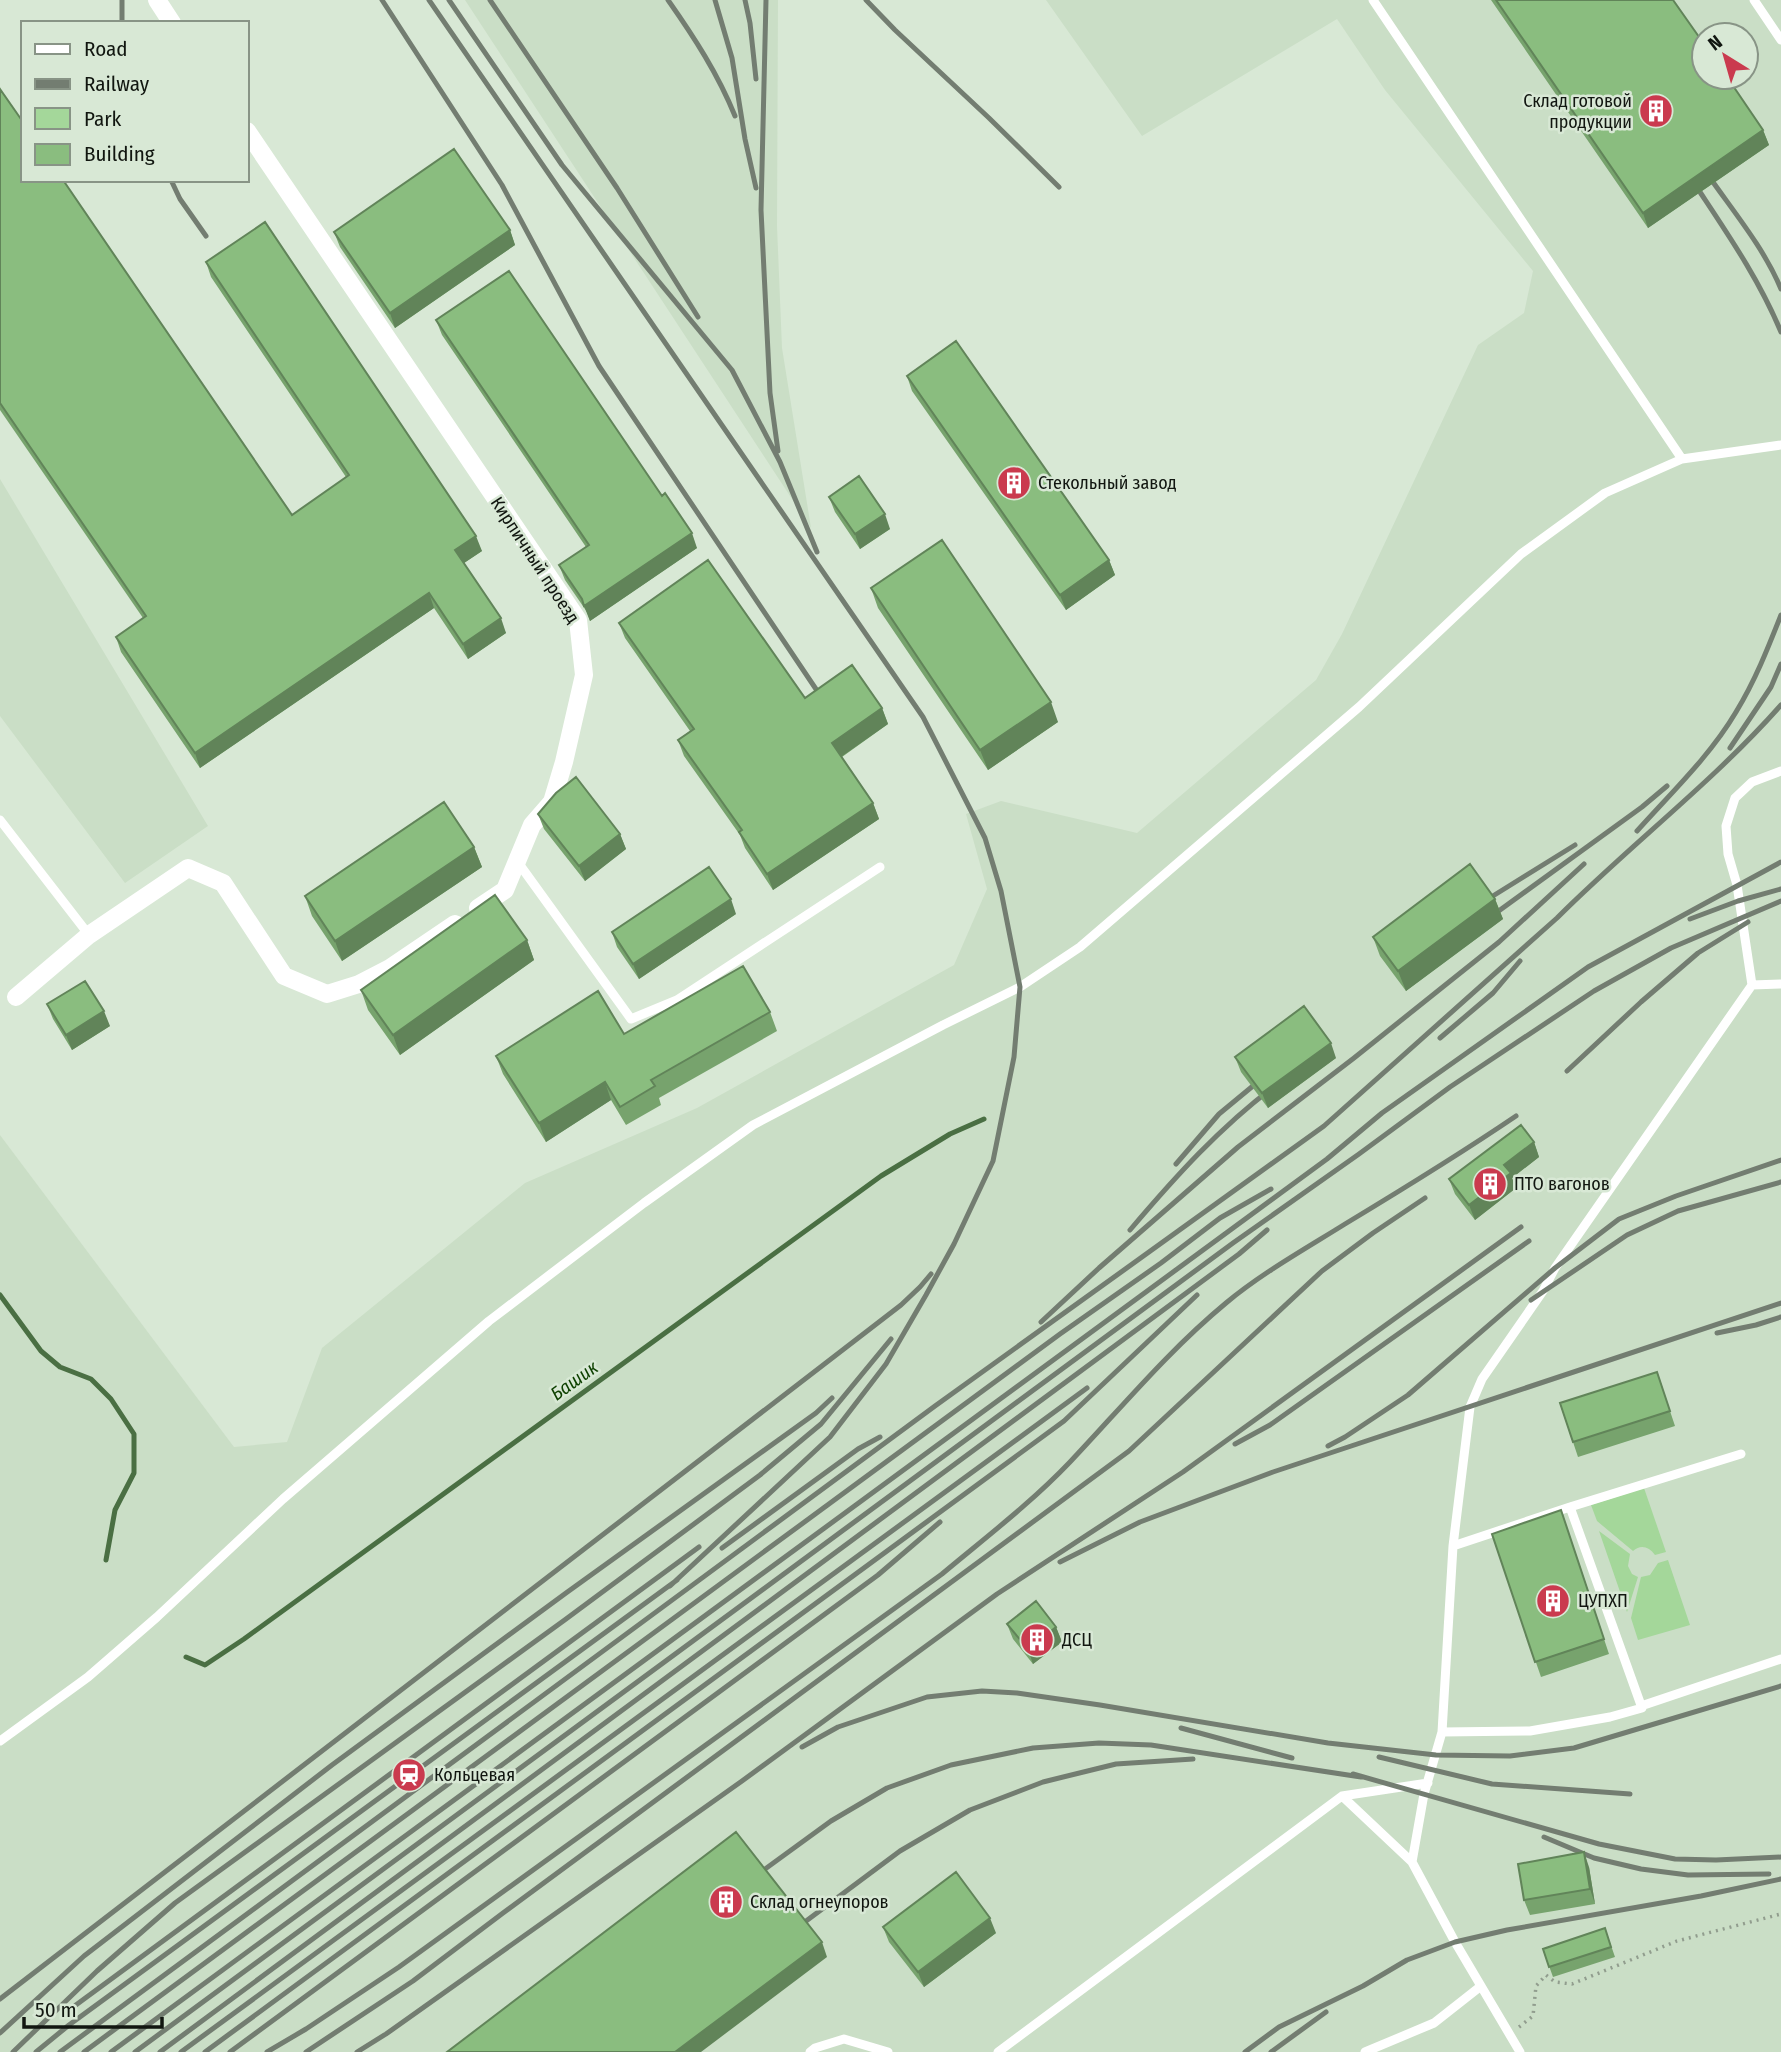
<svg xmlns="http://www.w3.org/2000/svg" width="1781" height="2052" viewBox="0 0 1781 2052" font-family="'Fira Sans Condensed',sans-serif">
  <rect width="100%" height="100%" fill="#d8e8d5"/>
  <path fill="#cadec6" fill-rule="evenodd" d="M465,0H778L777,226L782,348L811,528Z
    M1046,0H1781V2052H0V1135L234,1447L287,1442L322,1348L525,1183L697,1108L954,965L987,889L966,814L1001,801L1137,833L1316,680L1342,634L1478,345L1524,313L1533,271L1385,90L1337,19L1142,136ZM1704,35H1746V77H1704Z
    M0,479L208,826L125,883L0,716Z"/>
  <path fill="#a4d79a" d="M1644,1488L1666,1552L1655,1555C1649,1547 1641,1544 1633,1551L1597,1521L1591,1505Z
    M1599,1531L1630,1554L1628,1566L1632,1574L1638,1577L1627,1612Z
    M1668,1560L1690,1625L1638,1640L1631,1618L1641,1577L1650,1575L1658,1563Z"/>
  <g fill="none" stroke-linecap="round" stroke-linejoin="round">
    <path stroke="#4a6f43" stroke-width="5" d="M0,1295L41,1351L60,1367L91,1379L111,1399L134,1434V1473L115,1510L106,1560
      M186,1657L205,1665L244,1639L881,1176L950,1134L984,1119"/>
    <path stroke="#919d8e" stroke-width="3.5" stroke-dasharray="2 5" stroke-linecap="butt" d="M1519,2027L1533,2016L1536,1986L1546,1975L1555,1982L1572,1984L1677,1941L1781,1914"/>
    <path stroke="#fff" stroke-width="9" d="M1373,0L1682,459
      M1754,0L1781,40
      M0,820L89,935
      M517,861L631,1019L677,1000L880,867
      M1752,985L1781,984
      M1453,1546L1570,1507L1741,1454
      M1641,1706L1781,1659
      M1442,1732L1530,1731L1610,1717L1642,1708L1570,1507
      M0,1741L88,1677L157,1617L283,1499L489,1321L644,1203L753,1125L943,1025L1020,987L1080,947L1359,707L1521,554L1605,493L1682,459L1781,445
      M1342,1796L1412,1862L1424,1794L1442,1732L1453,1546L1470,1407L1482,1379L1543,1291L1555,1268L1752,985L1737,885L1728,854L1726,826L1735,798L1752,782L1781,771
      M1412,1862L1455,1942L1520,2052
      M810,2052L815,2048L844,2039L888,2052
      M998,2052L1342,1796L1428,1783
      M1365,2052L1434,2023L1481,1986"/>
    <path stroke="#fff" stroke-width="18" d="M157,0L172,23
      M247,131L578,620L584,675L564,762L552,802L532,825L505,890L478,908
      M16,997L89,935L188,868L223,883L284,976L327,994L359,984L390,968L455,924"/>
    <path stroke="#737d71" stroke-width="5" d="M122,0V23
      M382,0L502,185L599,366L828,707
      M429,0L923,717L985,838L1001,891L1020,987L1014,1057L993,1161L954,1244L926,1295L886,1364L830,1437L670,1586
      M449,0L562,165L732,370L780,462L817,552
      M490,0L617,188L698,317
      M668,0C694,37 718,74 735,116
      M715,0L732,58L745,139L756,188
      M745,0L750,23L756,79
      M766,0L761,210L770,393L778,451
      M866,0L895,30L989,118L1059,187
      M1708,175C1733,211 1764,248 1781,289
      M171,180L180,199L206,236
      M1696,186C1727,233 1759,279 1781,332
      M1730,748L1771,687L1781,664
      M1637,831C1671,793 1710,756 1736,712C1755,681 1768,648 1781,615
      M1480,904L1575,845
      M1489,918L1642,807L1667,786
      M1690,919L1738,901L1781,889
      M1440,1038L1493,993L1520,961
      M1567,1071L1641,1002L1698,953L1748,922
      M1176,1164L1219,1114L1265,1076
      M1130,1230C1175,1177 1221,1126 1276,1085
      M1531,1300L1627,1235L1678,1211L1781,1182
      M1041,1322L1099,1268L1238,1147L1354,1058L1499,942L1584,864
      M1717,1333L1756,1325L1781,1317
      M1235,1444L1270,1425L1529,1241
      M1328,1446L1345,1437L1408,1395L1555,1268L1619,1219L1676,1196L1781,1160
      M722,1548L858,1449L880,1437
      M1060,1562L1140,1522L1273,1472L1781,1303
      M1181,1728L1292,1758
      M802,1747L838,1727L927,1697L982,1691L1017,1693L1100,1705L1328,1743L1436,1755L1510,1756L1574,1748L1781,1686
      M1379,1757L1492,1784L1630,1794
      M1353,1774L1599,1844L1675,1859L1716,1860L1781,1857
      M1544,1837L1594,1858L1641,1869L1688,1875L1769,1874
      M750,1880L831,1821L887,1788L951,1765L1033,1748L1099,1743L1151,1745L1361,1777
      M790,1933L900,1851L970,1810L1043,1782L1116,1764L1193,1759
      M0,1999L901,1305L920,1287L931,1274
      M65,2013L699,1547
      M0,2033L84,1956L332,1765L566,1593L816,1413L832,1398
      M13,2052L97,1971L175,1903L566,1619L760,1475L821,1424L891,1339
      M36,2052L69,2025L677,1580
      M60,2052L935,1406L1324,1126L1557,918C1630,845 1713,782 1781,705
      M84,2052L1060,1334L1161,1263L1220,1218L1271,1189
      M111,2052L1327,1159L1382,1113L1588,967L1781,862
      M135,2052L1233,1243L1359,1154L1450,1087L1594,991L1671,948L1781,901
      M160,2052L1239,1254L1267,1230
      M181,2052L1087,1388
      M205,2052L1064,1421L1197,1295
      M230,2052L878,1575L940,1522
      M267,2052L306,2029L399,1967L942,1574C985,1538 1031,1503 1070,1462C1121,1408 1168,1351 1226,1303C1262,1273 1305,1249 1345,1224C1403,1189 1460,1154 1516,1116
      M306,2052L413,1981L503,1913L1129,1451L1322,1271L1373,1233L1425,1198
      M357,2052L386,2034L742,1781L997,1594L1183,1472L1521,1227
      M1245,2052L1279,2027L1363,1986L1407,1960L1455,1942L1507,1930L1701,1896L1781,1879
      M1271,2052L1326,2012"/>
  </g>
  <path fill="#77a36d" d="M1491,0H1673L1763,130L1769,145L1648,228Z
    M0,89L292,515L346,477L211,277L206,262L482,551L464,563L506,633L468,659L434,608L200,768L121,652L116,637L143,618L0,410Z
    M510,230L515,245L395,328L340,247L334,232Z
    M436,320L697,548L590,621L587,612L565,580L559,565L586,547L442,335Z
    M907,376L1109,560L1115,575L1066,610L912,391Z
    M829,497L890,529L860,549L835,512Z
    M871,588L1058,722L988,770L878,608Z
    M619,623L805,698L882,708L888,724L842,757L873,803L879,819L773,890L745,848L740,835L684,756L678,740L690,731L625,638Z
    M538,814L620,834L626,849L585,881L544,829Z
    M474,847L482,867L342,961L312,916L305,896Z
    M1495,899L1503,919L1406,991L1380,956L1373,937Z
    M736,914L639,979L617,947L612,932Z
    M527,940L534,960L400,1055L368,1010L361,990Z
    M47,1004L110,1026L72,1050L53,1019Z
    M770,1012L777,1031L659,1098L661,1105L626,1125L611,1100L546,1142L503,1074L496,1056L624,1034Z
    M1235,1057L1336,1058L1268,1108L1241,1072Z
    M1534,1142L1539,1157L1512,1178L1516,1188L1475,1220L1455,1194L1449,1179Z
    M1657,1372L1675,1426L1578,1457L1573,1442Z
    M1566,1525L1609,1654L1541,1677L1492,1534Z
    M1007,1624L1056,1627L1062,1642L1033,1664L1013,1639Z
    M1589,1867L1595,1904L1530,1915L1524,1900Z
    M883,1927L996,1933L924,1987L889,1942Z
    M1605,1928L1615,1957L1553,1977L1543,1949Z"/>
  <path fill="#618459" d="M1763,130L1769,145L1648,228L1643,213Z
    M510,230L515,245L395,328L390,313Z
    M885,514L890,529L860,549L855,534Z
    M692,533L697,548L590,621L584,606Z
    M476,536L482,551L461,565L455,550Z
    M1109,560L1115,575L1066,610L1060,595Z
    M429,593L434,608L200,768L195,753Z
    M501,618L506,633L468,659L463,644Z
    M1051,702L1058,722L988,770L980,750Z
    M882,708L888,724L838,759L832,743Z
    M873,803L879,819L773,890L767,874Z
    M620,834L626,849L585,881L579,866Z
    M474,847L482,867L342,961L335,941Z
    M731,899L736,914L639,979L633,964Z
    M1495,899L1503,919L1406,991L1398,971Z
    M527,940L534,960L400,1055L393,1035Z
    M104,1011L110,1026L72,1050L66,1035Z
    M1331,1043L1336,1058L1268,1108L1262,1093Z
    M605,1082L611,1100L546,1142L539,1123Z
    M1534,1142L1539,1157L1512,1178L1516,1188L1475,1220L1469,1205L1504,1165Z
    M1056,1627L1062,1642L1033,1664L1028,1649Z
    M1584,1852L1589,1867L1595,1904L1590,1889Z
    M990,1918L996,1933L924,1987L918,1972Z
    M822,1942L827,1957L701,2052H675Z"/>
  <path fill="#8abd7f" stroke="#618459" stroke-width="2" d="M1496,0H1673L1704,44V77H1727L1763,130L1643,213Z
    M0,89L23,122V180H63L292,515L349,475L206,262L265,222L476,536L455,550L501,618L463,644L429,593L195,753L116,637L146,616L0,403Z
    M454,149L510,230L390,313L334,232Z
    M509,271L662,496L665,493L692,533L584,606L582,599L559,565L589,545L436,320Z
    M956,341L1109,560L1060,595L907,376Z
    M859,476L885,514L855,534L829,497Z
    M942,540L1051,702L980,750L871,588Z
    M708,560L805,698L852,665L882,708L832,743L873,803L767,874L739,832L742,830L678,740L694,729L619,623Z
    M576,777L620,834L579,866L538,814L556,793Z
    M444,802L474,847L335,941L305,896Z
    M1470,864L1495,899L1398,971L1373,937Z
    M709,867L731,899L633,964L612,932Z
    M495,895L527,940L393,1035L361,990Z
    M743,966L770,1012L651,1080L655,1086L620,1107L605,1082L539,1123L496,1056L598,991L624,1034Z
    M85,981L104,1011L66,1035L47,1004Z
    M1304,1006L1331,1043L1262,1093L1235,1057Z
    M1521,1125L1534,1142L1504,1165L1511,1173L1469,1205L1449,1179Z
    M1657,1372L1670,1411L1573,1442L1560,1403Z
    M1561,1510L1604,1639L1535,1662L1492,1534Z
    M1036,1601L1056,1627L1028,1649L1007,1624Z
    M736,1832L822,1942L675,2052H447Z
    M1584,1852L1590,1889L1524,1900L1518,1864Z
    M956,1872L990,1918L918,1972L883,1927Z
    M1605,1928L1611,1947L1549,1967L1543,1949Z"/>
  <defs>
    <g id="building-disc" transform="scale(1.75)"><circle r="9.5" fill="#ca3a4e" stroke="#d8e8d5"/><path d="M-4-6H4V6H1V3H-1V6H-4ZM-2.5-4.3h1.7v1.8h-1.7ZM.8-4.3h1.7v1.8H.8ZM-2.5-1h1.7V.8h-1.7ZM.8-1h1.7V.8H.8Z" fill="#fff"/></g>
    <g id="station-disc" transform="scale(1.75)"><circle r="9.5" fill="#ca3a4e" stroke="#d8e8d5"/><path d="M-3-6H3Q5-6 5-4V2Q5 4 3 4L4.5 6H3L1.5 4h-3L-3 6H-4.5L-3 4Q-5 4-5 2V-4Q-5-6-3-6ZM-3.5-4v3h7v-3ZM-3.5 1v1.5H-2V1ZM2 1v1.5H3.5V1Z" fill="#fff"/></g>
  </defs>
  <g fill-rule="evenodd">
    <use href="#building-disc" x="1656" y="111"/>
    <use href="#building-disc" x="1014" y="483"/>
    <use href="#building-disc" x="1490" y="1184"/>
    <use href="#building-disc" x="1553" y="1601"/>
    <use href="#building-disc" x="1037" y="1640"/>
    <use href="#station-disc" x="409" y="1775"/>
    <use href="#building-disc" x="726" y="1902"/>
  </g>
  <g text-anchor="middle" stroke-width="5" stroke-linejoin="round" paint-order="stroke">
    <g font-size="18" fill="#111610" stroke="#d8e8d5" text-anchor="start">
      <text x="1632" y="107" text-anchor="end">Склад готовой<tspan x="1632" dy="21">продукции</tspan></text>
      <text x="1038" y="489">Стекольный завод</text>
      <text x="1514" y="1190">ПТО вагонов</text>
      <text x="1578" y="1607">ЦУПХП</text>
      <text x="1062" y="1646">ДСЦ</text>
      <text x="434" y="1781">Кольцевая</text>
      <text x="750" y="1908">Склад огнеупоров</text>
    </g>
    <g font-size="18" fill="#111610" stroke="#d8e8d5">
      <text transform="translate(535 560) rotate(57)" y="6">Кирпичный проезд</text>
    </g>
    <g font-size="19" font-style="italic" fill="#0e4101" stroke="#d8e8d5">
      <text transform="translate(574 1380) rotate(-36)" y="7">Башик</text>
    </g>
  </g>
  <rect x="21" y="21" width="228" height="161" fill="#d8e8d5" stroke="#889486" stroke-width="2"/>
  <rect x="35" y="44" width="35" height="10" fill="#ffffff" stroke="#889486" stroke-width="2"/>
  <text x="84" y="56" font-size="21" fill="#111610">Road</text>
  <rect x="35" y="79" width="35" height="10" fill="#737d71" stroke="#889486" stroke-width="2"/>
  <text x="84" y="91" font-size="21" fill="#111610">Railway</text>
  <rect x="35" y="108" width="35" height="21" fill="#a4d79a" stroke="#889486" stroke-width="2"/>
  <text x="84" y="126" font-size="21" fill="#111610">Park</text>
  <rect x="35" y="144" width="35" height="21" fill="#8abd7f" stroke="#889486" stroke-width="2"/>
  <text x="84" y="161" font-size="21" fill="#111610">Building</text>
  <g transform="translate(1725 56) rotate(323)"><circle r="33" fill="#d8e8d5" stroke="#889486" stroke-width="2"/>
  <path d="M0-5L12 26L0 18L-12 26Z" fill="#ca3a4e"/>
  <text y="-10" font-size="19" font-weight="bold" text-anchor="middle" fill="#111610">N</text>
  </g>
  <path d="M24 2017v10h138v-10" fill="none" stroke="#111610" stroke-width="3.5"/>
  <text x="35" y="2017" font-size="21" fill="#111610" stroke="#d8e8d5" stroke-width="5" paint-order="stroke">50 m</text>
</svg>
